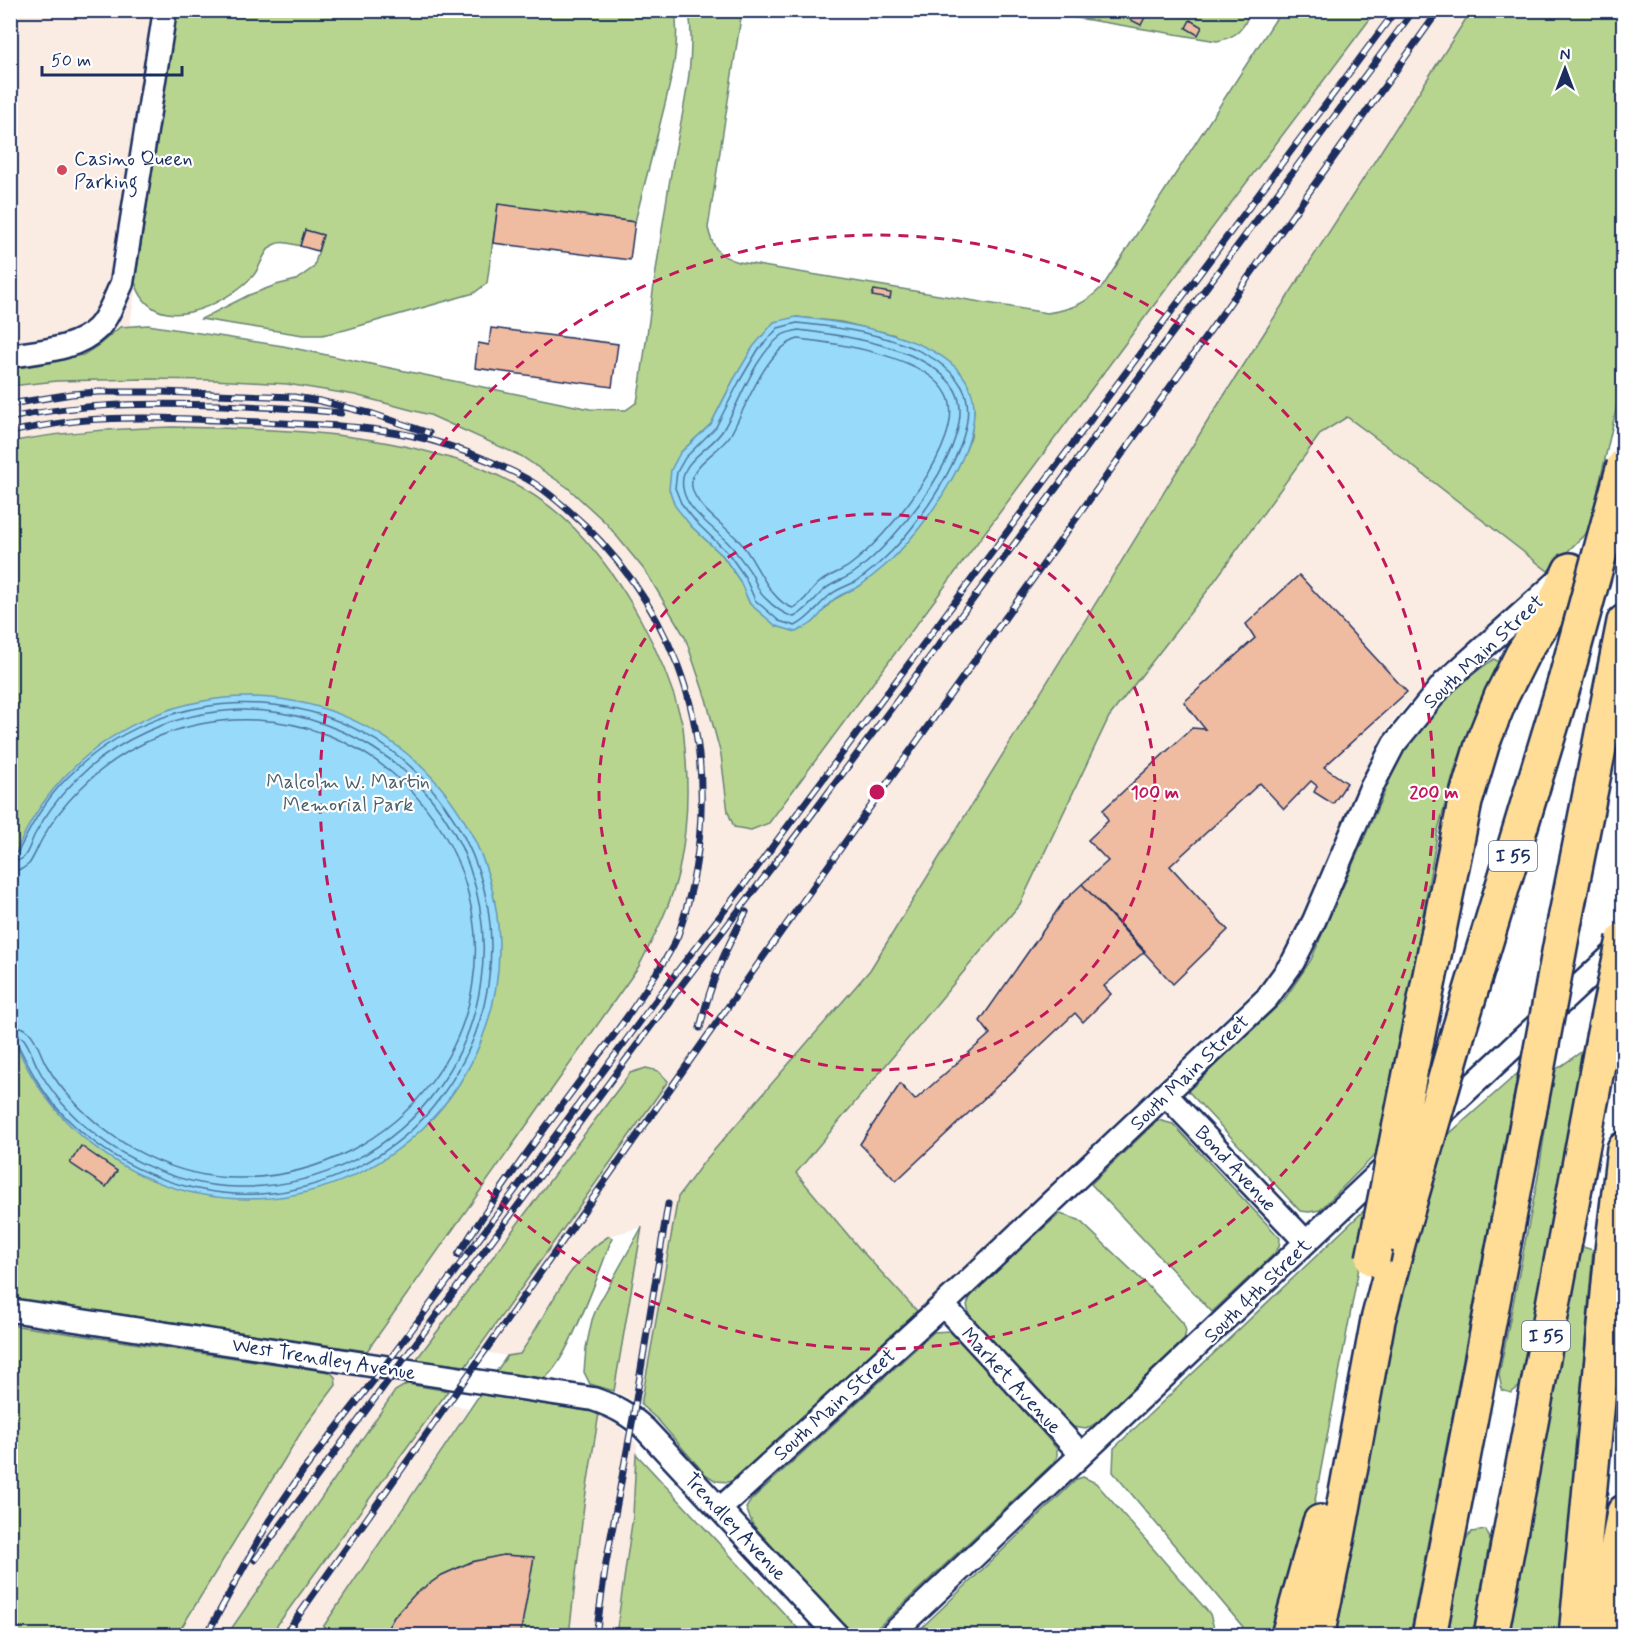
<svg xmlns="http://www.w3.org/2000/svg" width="1634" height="1646" viewBox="0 0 1634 1646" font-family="Mynerve,sans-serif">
  <rect width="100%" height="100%" fill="#fff"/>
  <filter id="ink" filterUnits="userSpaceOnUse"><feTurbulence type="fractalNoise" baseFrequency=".0167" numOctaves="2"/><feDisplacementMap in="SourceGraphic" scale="12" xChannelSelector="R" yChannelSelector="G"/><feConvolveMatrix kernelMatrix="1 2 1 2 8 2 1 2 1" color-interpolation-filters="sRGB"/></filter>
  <g filter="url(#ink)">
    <path fill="#faebe3" d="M10,11H177L130,325L120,347L10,381Z
      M1376,11H1471L1209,419L870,970L703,1163L678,1197L641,1405L614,1391L642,1227L609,1236L566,1278L520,1354L507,1356L477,1351L668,1081L658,1071L646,1068L630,1073L416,1360L367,1351L639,966L664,917L683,723L664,669L636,612L609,568L574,528L424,450L369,439L303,432L172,427L99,429L46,435L11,442V386L57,381L144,379L213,380L287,384L355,395L430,415L521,456L567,487L606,523L646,572L685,637L706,699L721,755L728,812L734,827L751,830L769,823L1133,333Z
      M1347,417L1388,447L1548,571L1463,649L1405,707L1388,728L1374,751L1300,921L1269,976L917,1311L859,1248L796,1174L1020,904L1109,717L1208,590L1321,433Z
      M330,1372L407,1384L394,1391L227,1635L177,1636L303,1429L336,1385L335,1377Z
      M439,1403L469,1408L317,1635H270Z
      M599,1413L615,1422L637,1444L633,1516L616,1635L569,1636L584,1505Z"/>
    <path fill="#b7d58e" stroke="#698276" stroke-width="1.5" fill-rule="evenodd" d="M177,11H675C681,49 669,87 660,124C652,157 643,189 635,222L498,205L487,283L474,293L345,330L322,335H303L201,319L249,295L276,285L296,280L314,267L323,235L305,230L300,246C292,244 282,240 273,245C263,251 261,267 253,276C225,305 153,341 135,282Z
      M689,11H742L708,228C713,249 718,256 739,262L1047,313C1073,309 1085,304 1103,286L1281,11H1376L1133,333L769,823L751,830L734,827L728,812L721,755L706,699L685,637L646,572L606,523L567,487L521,456L430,415L355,395L287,384L213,380L144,379L57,381L11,386L10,365L83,355L99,345L120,327L148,325L283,346L590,409L626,410L637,402L640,385C650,314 659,244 671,173C680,121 697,64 689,11ZM796,317L841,322L895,335L974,410L971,437L949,482L926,519L896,555L862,584L833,600L812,623L750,604L740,581L723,556L691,526L680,453L711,424L734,379Z
      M1035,11H1249C1246,29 1235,38 1217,41Z
      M1471,11H1623V379L1589,530L1548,571L1388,447L1347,417L1321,433L1208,590L1109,717L1020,904L796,1173L859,1248L917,1311L738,1479L728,1482L716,1481L705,1474L658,1420L641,1405L678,1197L703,1163L870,970L1209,419Z
      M172,427C264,429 358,430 446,457C458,460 470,463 481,468C515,482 550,503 575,529C625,581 663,652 682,722C684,730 684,740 685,749C689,789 687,831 679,870C671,905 655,935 639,966L367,1351L11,1298L10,442C64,431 117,429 172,427Z
      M1494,659L1502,664L1476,715L1456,765L1438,830L1381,1149L1320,1210L1309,1212L1300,1211L1188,1091L1284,1000L1311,960L1401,754L1427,719L1461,683Z
      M1584,1050L1537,1315L1520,1386L1511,1393L1502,1390L1499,1375L1538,1177L1554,1071Z
      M646,1068L658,1071L668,1081L466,1366L416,1360L630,1073Z
      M1518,1073L1410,1635L1336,1636L1396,1315L1440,1142Z
      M1158,1120L1173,1124L1280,1238L1279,1247L1274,1254L1212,1312L1091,1184Z
      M1371,1204L1310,1527L1276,1635H1240L1243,1627L1113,1472L1114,1448Z
      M1060,1214L1079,1220L1148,1286L1183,1323L1186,1331L1184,1340L1098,1422L1086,1429L1073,1427L1004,1352L971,1321L967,1305L974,1288Z
      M642,1227L614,1391L590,1384L584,1372L586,1348L592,1320L597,1307Z
      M609,1236L612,1238C602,1265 566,1367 544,1378L496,1372L507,1356L520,1354C548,1314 566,1262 609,1236Z
      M1583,1247L1593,1250L1560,1635L1509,1636L1577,1269Z
      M11,1325L330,1372L335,1377L336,1385L303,1429L177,1635H11Z
      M949,1331L959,1337L1057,1449V1457L1052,1464L870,1635H855L847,1630L753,1525L746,1508L751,1500L934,1332Z
      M407,1384L448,1391L270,1635H227L395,1391Z
      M480,1394L599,1413L584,1505L569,1635L317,1636Z
      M636,1454L804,1635H616L633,1516Z
      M1083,1477L1096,1483L1210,1614L1214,1628L1213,1635H914L1077,1479Z
      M1486,1530L1490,1539L1473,1635H1448L1465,1542L1471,1532Z"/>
    <path fill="#97daf9" stroke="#6596bb" stroke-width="1.5" d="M796,317C844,322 946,336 969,386C992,436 929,520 896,555C887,565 876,573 865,582C856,590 843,592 833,600C825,606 820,617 812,623C807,627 801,629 796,632L776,626L750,604L740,581L723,556L691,526L675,506L669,489L671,470L680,453L711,424L734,379L753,347L774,322Z
      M-3 948a251 251 0 1 1 502 0a251 251 0 1 1-502 0Z"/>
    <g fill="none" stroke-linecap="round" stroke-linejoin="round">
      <path stroke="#4d739c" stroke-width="1.5" d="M797,323C847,328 934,339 962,387C987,430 921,521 892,551C882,561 869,573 857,581C848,586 836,589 829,596C817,606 810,619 795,626L779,621L755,600L745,577L728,553L696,522L681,503L675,488L677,472L685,458L716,427L739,382L758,350L778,328Z
        M798,330C843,335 930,347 955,390C982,438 893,546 855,572C846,579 833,582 824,590C813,600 807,611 794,617C782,614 773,606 764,597C757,591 756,581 751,573C746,565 740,558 735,551C721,531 686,513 683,488C678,460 712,449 723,430C741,400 753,358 781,336C785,332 793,332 798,330Z
        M798,339C837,343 928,356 947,395C969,439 885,540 850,565C841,572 828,575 819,583C810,591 804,603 793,608C769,601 756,560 740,542C727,527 695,507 692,487C688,464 722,451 731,434C746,407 766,348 798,339Z
        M10,855L18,852C31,826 45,800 66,779C172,669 357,680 445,806C474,846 491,895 491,945C491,1006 471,1060 433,1107C387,1164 308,1198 235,1194C167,1190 103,1159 57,1108C40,1089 29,1067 18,1045L10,1042
        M10,862C16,861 18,862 23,858C29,852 31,841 35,834C45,816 57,799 71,785C114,739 177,712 239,710C286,709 334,723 373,748C417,775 452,817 469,866C525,1026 409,1189 238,1187C172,1186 104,1152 61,1102C53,1092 44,1080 38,1068C33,1059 30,1046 23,1038C18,1034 16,1035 10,1034
        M10,871L22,869L29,864C34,857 37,849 41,841C51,822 65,804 80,789C127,742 189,717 256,720C306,722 354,741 392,773C424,800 448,834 462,873C516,1027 400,1175 241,1178C176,1179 112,1145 70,1097C61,1088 53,1076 47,1066C40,1055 38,1040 28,1031C23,1026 17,1026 10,1025"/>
    </g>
    <path fill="#efbba1" stroke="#1b2f5e" stroke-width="1.5" d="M1134,11L1145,17L1141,25L1129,19Z
      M1190,20L1202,27L1198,35L1186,28Z
      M498,204L635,222L630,260L493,243Z
      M305,230L323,235L318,251L300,246Z
      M874,290L891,293L890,299L872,296Z
      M491,328L618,344L612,387L475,368L478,343L489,345Z
      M1299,575L1407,692L1324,767L1347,783L1333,804L1314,792L1317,786L1311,781L1284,809L1260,783L1170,866L1228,930L1173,984L1082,884L1108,861L1088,840L1108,821L1103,810L1192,728L1205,729L1184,702L1255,638L1246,624Z
      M1082,884L1145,951L1104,986L1111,994L1083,1022L1075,1013L896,1181L860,1144L900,1084L915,1100L990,1034L980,1021L1063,902Z
      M81,1146L117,1171L106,1187L70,1163Z
      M503,1555L534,1557L520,1636H383L394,1617L415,1594L442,1575L471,1562Z"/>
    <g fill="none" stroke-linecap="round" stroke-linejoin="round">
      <g stroke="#1b2f5e" stroke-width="27">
        <path id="minor" d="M10,356C40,351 76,350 98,328C109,316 115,298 122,283L165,10
          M1166,1095L1306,1242
          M1434,1121L1624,944
          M943,1305L1081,1454
          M10,1310L593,1399C614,1406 629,1414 645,1429L838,1636
          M720,1509L943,1305L1267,998L1293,962L1314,921L1370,790L1394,744L1444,683L1560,579
          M890,1636L1393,1160"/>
      </g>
      <g stroke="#1b2f5e" stroke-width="38">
        <path id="highway" d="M1565,920L1624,622
          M1459,1030L1565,681
          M1410,1074L1465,802L1483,742L1501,697L1522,655L1551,610L1570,570
          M1288,1636L1320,1522
          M1317,1636L1338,1536L1378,1320L1400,1236
          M1429,1636L1531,1103
          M1491,1636L1603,1038
          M1576,1636L1612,1251L1624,1149
          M1601,1636L1624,1512"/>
      </g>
      <use href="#minor" stroke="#fff" stroke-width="22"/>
      <use href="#highway" stroke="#ffdd96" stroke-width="33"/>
      <g stroke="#1b2f5e" stroke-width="7">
        <path id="rail" d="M10,404L72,394L99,392H161L294,397L320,401L373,414L429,433
          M10,418C80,403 150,403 222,405C262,407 301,408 341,413
          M10,432C41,426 72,420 103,419C156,416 209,420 262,422C316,425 373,425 426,439C456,447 500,464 527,479C542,487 554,498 567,509C617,552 654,605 678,666C710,750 708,850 678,935C672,950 662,965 653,978C636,1005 618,1030 599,1055C550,1121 501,1186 458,1255
          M700,1028C710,985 724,951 746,912
          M255,1560L677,991L801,829L1414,10
          M206,1636L269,1521L303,1471L384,1367L676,973L741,889L1396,10
          M284,1636L761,960L1439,10
          M596,1636L606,1563L633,1418L668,1204"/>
      </g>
      <use href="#rail" stroke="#fff" stroke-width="4.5" stroke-dasharray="14" stroke-linecap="butt"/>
      <g stroke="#1b2f5e" stroke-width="38" stroke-linecap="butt">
        <path id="highway-bridge" d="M1565,681L1624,465
          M1603,1038L1624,939
          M1531,1103L1565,920
          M1400,1236L1459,1030
          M1373,1259L1410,1074"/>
      </g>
      <use href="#highway-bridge" stroke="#ffdd96" stroke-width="33"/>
    </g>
  </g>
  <g fill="none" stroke="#c2185b" stroke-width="3" stroke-dasharray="10 8">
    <circle cx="877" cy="792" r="278"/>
    <circle cx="877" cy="792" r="557"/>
  </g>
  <circle fill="#d1495b" stroke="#fff" stroke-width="2" cx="62" cy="170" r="6"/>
  <g text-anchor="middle" stroke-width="4.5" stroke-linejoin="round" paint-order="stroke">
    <g fill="#fff" stroke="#5f6d8e" stroke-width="1.5">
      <rect x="1489" y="841" width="48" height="30" rx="4.5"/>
      <rect x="1522" y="1321" width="48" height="30" rx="4.5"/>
    </g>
    <g font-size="18" font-weight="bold" fill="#1b2f5e">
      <text x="1513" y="862">I 55</text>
      <text x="1546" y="1342">I 55</text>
    </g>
    <g font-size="20" fill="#1b2f5e" stroke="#fff" text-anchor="start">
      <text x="74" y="165">Casino Queen<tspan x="74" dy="23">Parking</tspan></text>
    </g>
    <g font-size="20" fill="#1b2f5e" stroke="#fff">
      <text transform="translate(1483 651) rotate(-43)" y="7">South Main Street</text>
      <text transform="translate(1189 1072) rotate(-44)" y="7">South Main Street</text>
      <text transform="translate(1236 1168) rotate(47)" y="7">Bond Avenue</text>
      <text transform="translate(1257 1290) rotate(-44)" y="7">South 4th Street</text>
      <text transform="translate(324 1358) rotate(9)" y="7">West Trendley Avenue</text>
      <text transform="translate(1012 1380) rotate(47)" y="7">Market Avenue</text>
      <text transform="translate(834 1404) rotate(-42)" y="7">South Main Street</text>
      <text transform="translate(736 1526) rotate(47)" y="7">Trendley Avenue</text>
    </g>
    <g font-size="20" fill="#4a616c" stroke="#fff">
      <text x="348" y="788">Malcolm W. Martin<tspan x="348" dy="23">Memorial Park</tspan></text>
    </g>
  </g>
  <circle cx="877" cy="792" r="9" fill="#c2185b" stroke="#fff" stroke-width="3"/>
  <g font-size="18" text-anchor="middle" font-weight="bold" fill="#c2185b" stroke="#fff" stroke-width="4.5" stroke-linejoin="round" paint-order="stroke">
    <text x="1155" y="798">100 m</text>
    <text x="1434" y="798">200 m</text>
  </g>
  <rect width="1634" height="1646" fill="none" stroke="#fff" stroke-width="36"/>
  <rect x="18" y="18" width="1598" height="1610" fill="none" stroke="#1b2f5e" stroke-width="2" filter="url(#ink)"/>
  <g transform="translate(1565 69)" stroke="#ffffff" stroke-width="4.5" paint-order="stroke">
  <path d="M0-4.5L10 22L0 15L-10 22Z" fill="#1b2f5e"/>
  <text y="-9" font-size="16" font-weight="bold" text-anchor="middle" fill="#1b2f5e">N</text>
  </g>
  <path d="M42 66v9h140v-9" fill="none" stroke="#1b2f5e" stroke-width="3"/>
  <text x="51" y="66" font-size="18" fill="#1b2f5e" stroke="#ffffff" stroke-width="4.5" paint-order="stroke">50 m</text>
</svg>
